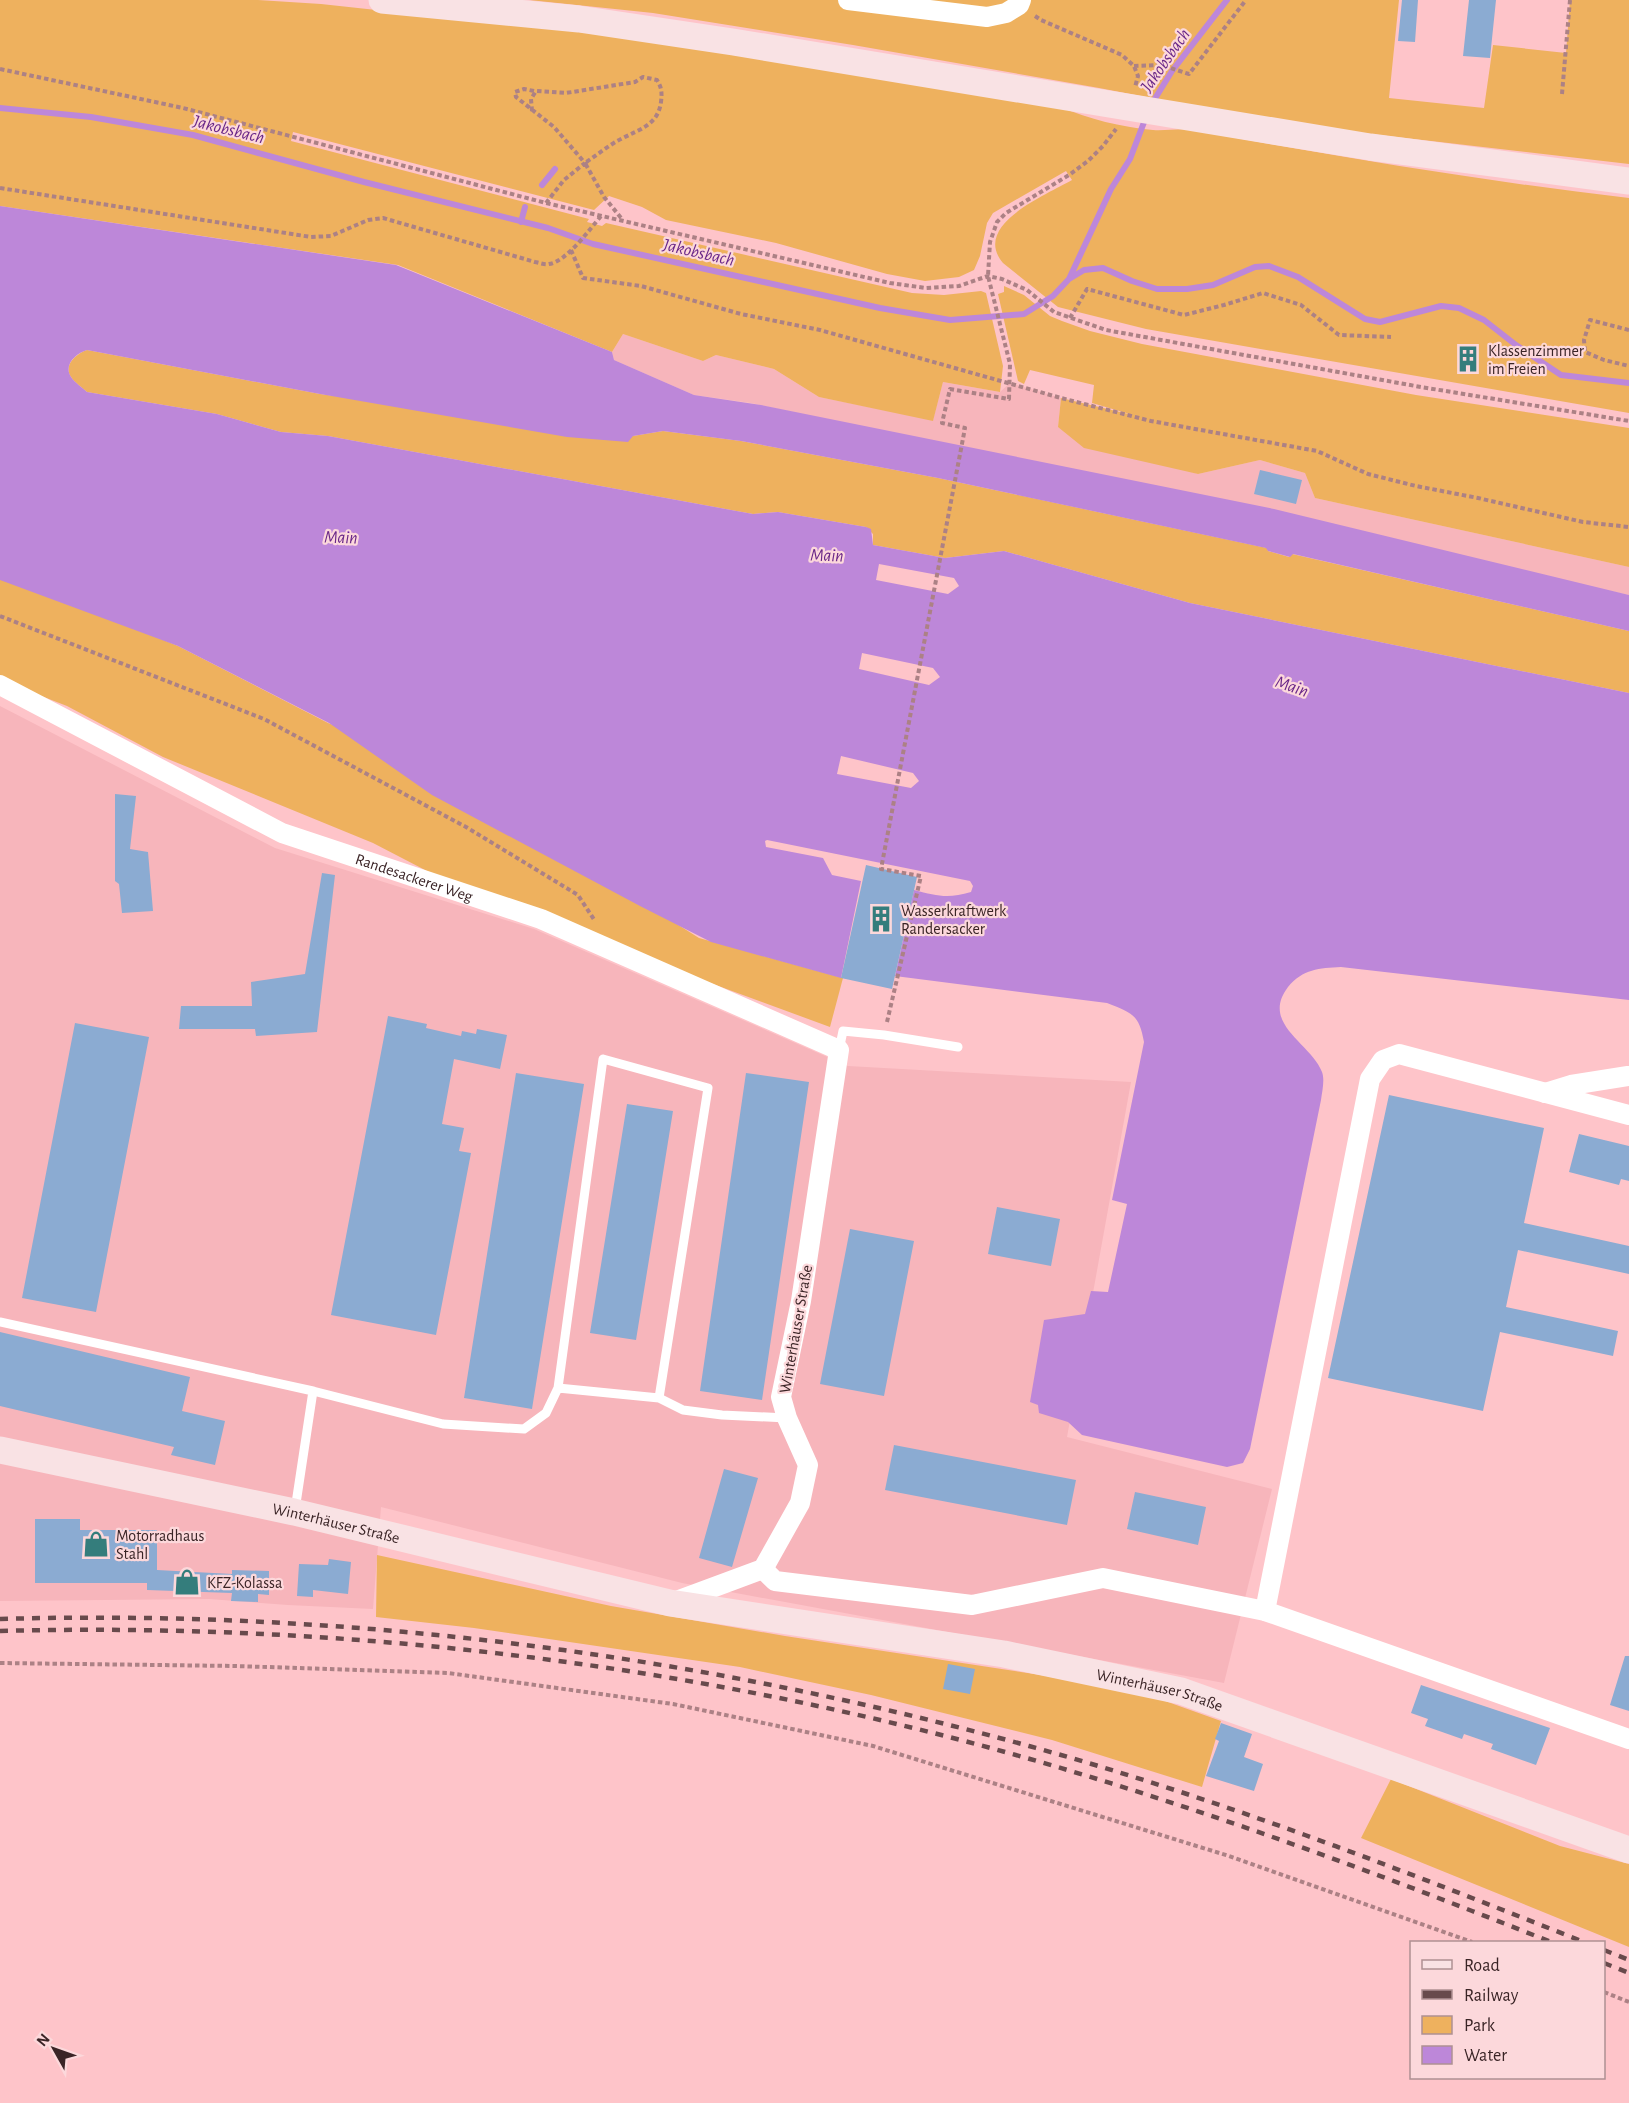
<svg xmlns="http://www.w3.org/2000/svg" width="1629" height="2103" viewBox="0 0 1629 2103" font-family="'Alegreya Sans',sans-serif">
  <rect width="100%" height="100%" fill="#fec4c9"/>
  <path fill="#f7b5bb" d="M623,334L703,361L716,355L774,369L819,397L933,420L943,382L1000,392L1010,383L1061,398L1058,427L1198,474L1260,460L1305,473L1315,498L1629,567V595L751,403L694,395L614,360L612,352Z
    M0,706L275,848L534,929L848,1066L1131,1082L1067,1437L1272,1489L1224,1683L682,1583L381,1507L373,1609L288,1605L209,1599L0,1601Z"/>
  <path fill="#eeb15e" d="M0,0H258L321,4L670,42L1060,107C1090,119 1120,127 1153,130C1166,131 1179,128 1193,130C1338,157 1483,181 1629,198V413L1146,329L1058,307L1003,263C971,225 1046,195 1072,180L1066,171L993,213L987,223L980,256L974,270L959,277L925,281L887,274L776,243L666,220L642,207L609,196L594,210L293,132L291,141L589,219L587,222L602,226L606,223L912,293L944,295L981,291L986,293L1003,366L1000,392L943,382L933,421L819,397L774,369L716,355L703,361L623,334L612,352L398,265L0,206Z
    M529,0H1399L1389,98L1484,108L1493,45L1566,53L1570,0H1629V164L1293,125L1099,88L853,45L653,13Z
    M1004,286L1024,295L1050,316L1062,321L1090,331L1142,344L1416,395L1629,428V567L1315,498L1305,473L1260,460L1198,474L1084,448L1058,427L1061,398L1133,415L1092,403L1094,385L1030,370L1024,384L1018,381L998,294L1004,292Z
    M87,350L320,394L633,436L663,431L741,441L938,478L1267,548L1268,551L1289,557L1292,554L1629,631V693L1190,603L1004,551L945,558L873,545V534L866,527L778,512L753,514L328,436L281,432L217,414L87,392C82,387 75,383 71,377C63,365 76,354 87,350Z
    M0,573L178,646L328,723L470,779L572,858L699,938L843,978L830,1027L479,898L373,843L163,757L67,706L0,680Z
    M377,1555L611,1606L785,1636L1047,1676L1154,1697L1221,1721L1202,1787L1052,1740L871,1695L740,1667L474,1628L376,1617Z
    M1391,1779L1560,1846L1629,1864V1947L1361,1838Z"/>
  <path fill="#bd87d9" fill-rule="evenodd" d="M0,206L396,265L612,352L614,360L694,395L761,405L1274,509L1629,595V631L1293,554L1290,557L1268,551L1266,548L938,478L741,441L663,431L633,436L628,442L567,437L320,394L87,350C76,353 63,365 71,377C75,383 82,387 87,392L217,414L281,432L328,436L753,514L778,512L866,527L871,529L873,545L945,558L1004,551L1190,603L1629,693V1000L1341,967C1319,968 1303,969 1288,987C1260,1024 1311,1043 1322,1072C1325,1080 1322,1092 1321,1100L1250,1449L1243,1463L1227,1467L1082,1435L1068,1422L1039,1413L1038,1405L1030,1402L1044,1320L1085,1314L1091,1291L1108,1292L1127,1204L1112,1200L1144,1042C1139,1014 1132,1013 1107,1003L895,976L914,890C937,896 948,899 971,892L973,886L970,881L767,840L765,841L766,847L823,858L832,875L861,881L841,978L711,942L640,906L432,795L329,723L178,646L0,580ZM879,564L954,578L959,586L948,594L876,580ZM862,653L933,668L940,677L929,685L859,669ZM841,756L913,773L919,781L911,788L837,774Z"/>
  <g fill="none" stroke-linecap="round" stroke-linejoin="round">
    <path stroke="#bd87d9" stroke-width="6" d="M1151,105L1172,71L1227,0
      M0,108L91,117L193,135L364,182L548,228L593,244L880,308L950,320L1024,314L1053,296L1069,279L1111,189L1130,159L1146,117
      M542,185L555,169
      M521,222L525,207
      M1069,279L1084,270L1103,268L1132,281L1157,289H1187L1213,285L1255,267L1269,266L1298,277L1365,319L1380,322L1441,306L1459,308L1484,320L1516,345L1561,375L1629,383"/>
  </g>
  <path fill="#8babd2" d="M1402,0H1418L1415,42L1398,41Z
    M1469,0H1496L1490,58L1463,56Z
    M1260,470L1302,480L1296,504L1254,494Z
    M115,794L136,796L130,849L148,852L153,911L122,913L119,884L115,881Z
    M866,865L917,877L892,989L841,978Z
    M322,873L335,875L317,1032L256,1036L255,1029H179L181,1006H252L251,982L305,974Z
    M388,1016L427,1024L426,1028L461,1036L462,1031L476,1034L477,1029L507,1035L500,1069L454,1059L442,1124L464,1128L459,1151L471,1153L436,1335L331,1315Z
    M75,1023L149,1037L96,1312L22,1298Z
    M516,1073L584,1084L532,1409L464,1398Z
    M746,1073L809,1082L762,1400L700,1391Z
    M1389,1095L1544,1128L1524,1223L1629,1246V1274L1518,1250L1506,1307L1618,1331L1613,1356L1500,1332L1483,1411L1328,1378Z
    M627,1104L673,1111L636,1340L590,1333Z
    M1579,1134L1629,1146V1181L1621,1179L1619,1185L1569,1172Z
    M997,1207L1060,1219L1051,1266L988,1254Z
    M850,1229L914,1241L884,1396L820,1384Z
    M0,1332L190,1377L182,1411L225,1421L215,1465L171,1455L174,1447L0,1406Z
    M894,1445L1076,1480L1067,1525L885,1490Z
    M724,1469L758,1478L732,1567L699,1558Z
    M1135,1492L1206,1507L1198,1545L1127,1529Z
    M35,1519H80V1530H157V1570L232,1574V1570L269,1571V1595L258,1594V1602L231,1601L232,1593L147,1590V1583H35Z
    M329,1559L351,1562L348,1594L313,1590V1597L297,1596L299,1564L328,1565Z
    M1625,1656H1629V1711L1610,1705Z
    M948,1664L975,1669L970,1694L943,1689Z
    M1421,1685L1550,1728L1536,1765L1491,1749L1493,1744L1464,1734L1462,1739L1425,1726L1428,1719L1411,1713Z
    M1221,1723L1252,1734L1244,1757L1263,1764L1254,1791L1206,1776L1219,1741L1215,1739Z"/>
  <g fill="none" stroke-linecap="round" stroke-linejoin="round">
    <path stroke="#ac8185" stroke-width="4" stroke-dasharray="4.5 3" stroke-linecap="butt" d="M1035,16L1041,20L1122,55L1134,66L1138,76L1135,87
      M1134,66L1161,65L1189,74L1246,0
      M0,69L183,108L546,203L890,283L926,288L959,286L988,276L1002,279L1027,290L1054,312L1106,330L1421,387L1629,421
      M534,91L524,89L515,92L516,97L554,127L585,163L564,180L546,203
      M1562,94L1570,0
      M532,111L531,99L536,91L566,93L635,82L643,77L657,80C662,88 662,93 661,102C658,125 640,129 621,139C609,145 597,155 585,163L604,197L622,219
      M0,188L311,237L331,236L368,220L383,218L535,262C540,263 545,265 549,264C566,262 590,229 601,216
      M571,250L583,278L641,286L741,314L820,330L1061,398L1151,421L1317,451L1368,474L1416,486L1478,498L1583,522L1629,527
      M1070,318L1087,289L1184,315L1224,305L1263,293L1301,305L1339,335L1391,337
      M1629,330L1590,320L1584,340L1585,352L1604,360L1629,366
      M0,616L264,719L466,827L578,895L595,921
      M887,1022L921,876L881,869L965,428L942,423L950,389L1009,399L1010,364L988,276L990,242L997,222L1006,213L1069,175L1088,161L1103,146L1116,129
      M0,1663L236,1666L448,1673L673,1704L873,1746L1229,1856L1472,1942
      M1604,1992L1629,2002"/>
    <path stroke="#fff" stroke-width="9" d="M839,1050L843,1031L884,1035L958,1047
      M0,1322L313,1391L295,1510
      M558,1388L603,1059L708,1088L659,1398L683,1410L722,1415L787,1418
      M313,1391L443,1424L524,1429L546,1413L558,1388L659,1398"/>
    <g stroke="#fff" stroke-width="20">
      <path d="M848,0L987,17L1006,13L1019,5L1021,0"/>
      <path id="s1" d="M0,685L282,833L541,919L839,1050L801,1301L781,1397L787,1418L808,1465L800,1503L763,1569L674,1602"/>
      <path d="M1545,1093L1571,1085L1628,1076"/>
      <path d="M763,1569L775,1581L972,1605L1103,1578L1265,1611L1629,1739"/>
      <path d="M1265,1611L1370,1079L1383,1060L1399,1054L1629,1115"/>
    </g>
    <g stroke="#f9e2e4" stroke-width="27">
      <path d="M382,0L579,19L733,42L1370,147L1629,181"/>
      <path id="s2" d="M0,1450L294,1512L670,1603L1004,1654L1181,1691L1629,1850"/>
    </g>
    <path stroke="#684a4c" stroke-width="4.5" stroke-dasharray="8 8" stroke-linecap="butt" d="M0,1619C346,1609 695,1654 1029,1746C1218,1798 1402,1870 1584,1942
      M0,1631C345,1622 698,1664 1030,1759C1207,1810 1380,1874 1551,1942
      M1604,1950L1629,1960
      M1604,1963L1629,1973"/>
  </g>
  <defs>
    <g id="building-bare" transform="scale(2.07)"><path d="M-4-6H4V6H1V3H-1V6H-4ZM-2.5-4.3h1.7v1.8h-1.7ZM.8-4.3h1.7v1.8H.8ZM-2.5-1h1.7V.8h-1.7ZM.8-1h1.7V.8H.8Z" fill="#347d7c" stroke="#fcd8db" stroke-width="2.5" paint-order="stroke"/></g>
    <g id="shop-bare" transform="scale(2.07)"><path d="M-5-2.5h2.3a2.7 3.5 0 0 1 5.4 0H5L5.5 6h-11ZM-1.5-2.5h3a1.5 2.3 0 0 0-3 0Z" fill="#347d7c" stroke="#fcd8db" stroke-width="2.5" paint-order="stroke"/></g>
  </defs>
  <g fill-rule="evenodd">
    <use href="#building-bare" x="1468" y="359"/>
    <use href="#building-bare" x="881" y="919"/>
    <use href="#shop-bare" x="96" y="1544"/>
    <use href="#shop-bare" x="187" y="1582"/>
  </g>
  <g text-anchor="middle" stroke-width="4.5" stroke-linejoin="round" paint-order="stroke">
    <g font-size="16" fill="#3a2426" stroke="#fcd8db" text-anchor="start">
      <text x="1488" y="356">Klassenzimmer<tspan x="1488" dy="18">im Freien</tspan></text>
      <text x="901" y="916">Wasserkraftwerk<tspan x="901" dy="18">Randersacker</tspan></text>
      <text x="116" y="1541">Motorradhaus<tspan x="116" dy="18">Stahl</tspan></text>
      <text x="207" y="1588">KFZ-Kolassa</text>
    </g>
    <g font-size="16" fill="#3a2426" stroke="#fcd8db">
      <text dy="6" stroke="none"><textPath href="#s1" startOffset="458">Randesackerer Weg</textPath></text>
      <text transform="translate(795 1329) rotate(-80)" y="6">Winterhäuser Straße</text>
      <text dy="6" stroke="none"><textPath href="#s2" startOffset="344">Winterhäuser Straße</textPath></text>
      <text dy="6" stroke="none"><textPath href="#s2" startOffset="1185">Winterhäuser Straße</textPath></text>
    </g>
    <g font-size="18" font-style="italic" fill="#6a2788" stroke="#fcd8db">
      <text transform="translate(1165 60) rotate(-55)" y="6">Jakobsbach</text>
      <text transform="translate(229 129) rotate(14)" y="6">Jakobsbach</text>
      <text transform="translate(699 252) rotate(13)" y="6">Jakobsbach</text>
      <text transform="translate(341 537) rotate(2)" y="6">Main</text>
      <text transform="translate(827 555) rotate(2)" y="6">Main</text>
      <text transform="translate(1292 686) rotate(19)" y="6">Main</text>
    </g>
  </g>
  <rect x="1410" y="1941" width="195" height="138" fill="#fcd8db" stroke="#ae9093" stroke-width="1.5"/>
  <rect x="1422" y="1960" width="30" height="9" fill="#f9e2e4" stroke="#ae9093" stroke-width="1.5"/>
  <text x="1464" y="1971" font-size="18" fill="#3a2426">Road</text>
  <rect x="1422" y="1990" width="30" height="9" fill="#684a4c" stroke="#ae9093" stroke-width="1.5"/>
  <text x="1464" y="2001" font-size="18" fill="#3a2426">Railway</text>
  <rect x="1422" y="2016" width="30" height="18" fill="#eeb15e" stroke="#ae9093" stroke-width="1.5"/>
  <text x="1464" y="2031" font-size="18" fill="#3a2426">Park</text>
  <rect x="1422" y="2046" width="30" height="18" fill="#bd87d9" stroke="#ae9093" stroke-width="1.5"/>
  <text x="1464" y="2061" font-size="18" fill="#3a2426">Water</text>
  <g transform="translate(54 2049) rotate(310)" stroke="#fcd8db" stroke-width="4.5" paint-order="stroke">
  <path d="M0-4.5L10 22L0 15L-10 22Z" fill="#3a2426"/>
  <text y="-9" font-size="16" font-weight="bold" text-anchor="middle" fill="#3a2426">N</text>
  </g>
</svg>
